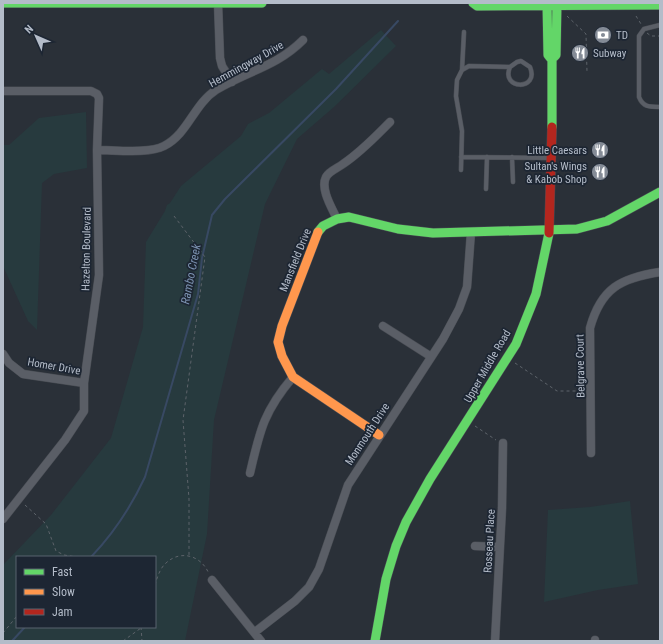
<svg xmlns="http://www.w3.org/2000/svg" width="663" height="644" viewBox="0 0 663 644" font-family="'Roboto Condensed',sans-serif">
  <rect width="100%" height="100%" fill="#2a3038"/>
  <path fill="#273a3e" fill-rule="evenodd" d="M381,30L396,46L334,107L297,139L265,204L214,420L207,534L185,641H3V565L51,515L111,438L143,327L146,242L165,211L167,205L170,203L181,186L241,136L248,124L269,113L322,69L329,74ZM17,557H155V627H17Z
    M86,112L87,168L54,174L42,183L37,330L28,321L3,266V145H9L39,118Z
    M630,501L638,584L598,590L544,602L548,510L590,507Z"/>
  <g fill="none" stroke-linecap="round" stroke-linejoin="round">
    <path stroke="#384963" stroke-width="2" d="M91,557C114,533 131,507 145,477L198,294L202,258L212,215L225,199L336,89L398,21
      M12,641L25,627"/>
    <g stroke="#484c53" stroke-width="5">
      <path id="lane" d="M660,25L644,29L639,36V97C643,107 649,107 660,107
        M462,70L469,66L510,67L517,62L521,61L530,67C540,91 500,90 510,67
        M461,157L550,158
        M512,157L513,182
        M461,170L462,131L456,96L457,80L462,70L464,32
        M486,189L487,157"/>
    </g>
    <g stroke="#484c53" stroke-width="9">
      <path id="street" d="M218,3L220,58L222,66L232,82
        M3,91H91L97,94L99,98L97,150L99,275L84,383V411L65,440L3,519
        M97,150C116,150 148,154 164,146C188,134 194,104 216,90C247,71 276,67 303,40
        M337,219C332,208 320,189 326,177C329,171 338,168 343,164C361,152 375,137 390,122
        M383,326L430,356
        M3,354L9,363L23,374L84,383
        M591,453L590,328C601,288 621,278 660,272
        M250,473C260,430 264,411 293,377
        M475,546L500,547
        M212,580L261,641
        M255,632L295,601L309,587L319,569L348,485L443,339L459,309L467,287L471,232
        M495,641L502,508L503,443
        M595,641V640"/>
    </g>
    <g stroke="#484c53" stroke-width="10">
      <path id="fast" d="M3,3H262
        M473,3L477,6L660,5
        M547,3L548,55L552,60V127
        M554,57L556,55L557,3
        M318,232L323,226L337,219L349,217L398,229L433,233L577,229L607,221L660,192
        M375,641L386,579L396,546L406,522L430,479L516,344L536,294L549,233"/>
    </g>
    <g stroke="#484c53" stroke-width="10">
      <path id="slow" d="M318,232L282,326L278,342L282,356L293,377L379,435"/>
    </g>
    <g stroke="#484c53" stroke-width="10">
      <path id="jam" d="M549,233L552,127"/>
    </g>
    <path stroke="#5d636a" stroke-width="1" stroke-dasharray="3 3" stroke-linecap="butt" d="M567,16L586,34L587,72
      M636,16L641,24
      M647,33L651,36H660
      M174,216L205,257L183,420L189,499V555
      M515,363L557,391H583
      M475,426L496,440
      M25,505L46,524L56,551L64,555L77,557
      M155,585C157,578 160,568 166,563C181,549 202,556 209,574
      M141,627L142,641
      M3,633L17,616
      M123,641L141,628"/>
    <use href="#lane" stroke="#5a5e66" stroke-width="4"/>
    <use href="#street" stroke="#5a5e66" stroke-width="8"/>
    <use href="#fast" stroke="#63d668" stroke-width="9"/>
    <use href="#slow" stroke="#ff974d" stroke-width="9"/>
    <use href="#jam" stroke="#b3261e" stroke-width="9"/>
  </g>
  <defs>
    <g id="bank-disc" transform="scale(0.9)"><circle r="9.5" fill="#848b96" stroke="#1d2633"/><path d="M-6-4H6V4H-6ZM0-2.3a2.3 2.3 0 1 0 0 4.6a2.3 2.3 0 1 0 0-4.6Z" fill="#fff"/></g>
    <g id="restaurant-disc" transform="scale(0.9)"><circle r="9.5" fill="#848b96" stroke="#1d2633"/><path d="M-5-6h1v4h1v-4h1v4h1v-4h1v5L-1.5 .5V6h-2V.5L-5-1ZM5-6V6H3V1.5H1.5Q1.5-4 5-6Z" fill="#fff"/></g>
  </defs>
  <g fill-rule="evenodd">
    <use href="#bank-disc" x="603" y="35"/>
    <use href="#restaurant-disc" x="580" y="53"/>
    <use href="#restaurant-disc" x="600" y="150"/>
    <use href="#restaurant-disc" x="600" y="172"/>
  </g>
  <g text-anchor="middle" stroke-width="3.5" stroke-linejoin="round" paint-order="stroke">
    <g font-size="11" fill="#b4bcc9" stroke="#1d2633" text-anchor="start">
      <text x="616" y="39">TD</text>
      <text x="593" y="57">Subway</text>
      <text x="587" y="154" text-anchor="end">Little Caesars</text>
      <text x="587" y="170" text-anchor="end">Sultan's Wings<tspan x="587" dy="13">&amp; Kabob Shop</tspan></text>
    </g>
    <g font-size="11" fill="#b4bcc9" stroke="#1d2633">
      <text transform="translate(246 64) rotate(-29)" y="4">Hemmingway Drive</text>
      <text transform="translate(86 249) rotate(-89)" y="4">Hazelton Boulevard</text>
      <text transform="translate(295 260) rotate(-68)" y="4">Mansfield Drive</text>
      <text transform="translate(54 366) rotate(10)" y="4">Homer Drive</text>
      <text transform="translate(487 366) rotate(-60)" y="4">Upper Middle Road</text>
      <text transform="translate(580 366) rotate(-91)" y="4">Belgrave Court</text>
      <text transform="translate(367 434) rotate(-57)" y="4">Monmouth Drive</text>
      <text transform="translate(489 541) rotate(-87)" y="4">Rosseau Place</text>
    </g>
    <g font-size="12" font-style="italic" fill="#7c92b1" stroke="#1d2633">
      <text transform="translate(191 274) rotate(-79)" y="4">Rambo Creek</text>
    </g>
  </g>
  <rect width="663" height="644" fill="none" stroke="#b4bcc9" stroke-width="8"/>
  <rect x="16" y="556" width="140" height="72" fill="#1d2633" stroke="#59626f"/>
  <rect x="24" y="569" width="20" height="6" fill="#63d668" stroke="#59626f"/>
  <text x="52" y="576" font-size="12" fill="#b4bcc9">Fast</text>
  <rect x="24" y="589" width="20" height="6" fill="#ff974d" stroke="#59626f"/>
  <text x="52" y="596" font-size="12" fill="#b4bcc9">Slow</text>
  <rect x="24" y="609" width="20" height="6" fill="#b3261e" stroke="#59626f"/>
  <text x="52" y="616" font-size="12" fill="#b4bcc9">Jam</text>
  <g transform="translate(36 36) rotate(315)" stroke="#1d2633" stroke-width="3" paint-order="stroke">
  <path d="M0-3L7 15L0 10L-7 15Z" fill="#b4bcc9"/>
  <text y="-6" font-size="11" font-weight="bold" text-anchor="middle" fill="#b4bcc9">N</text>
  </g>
</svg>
